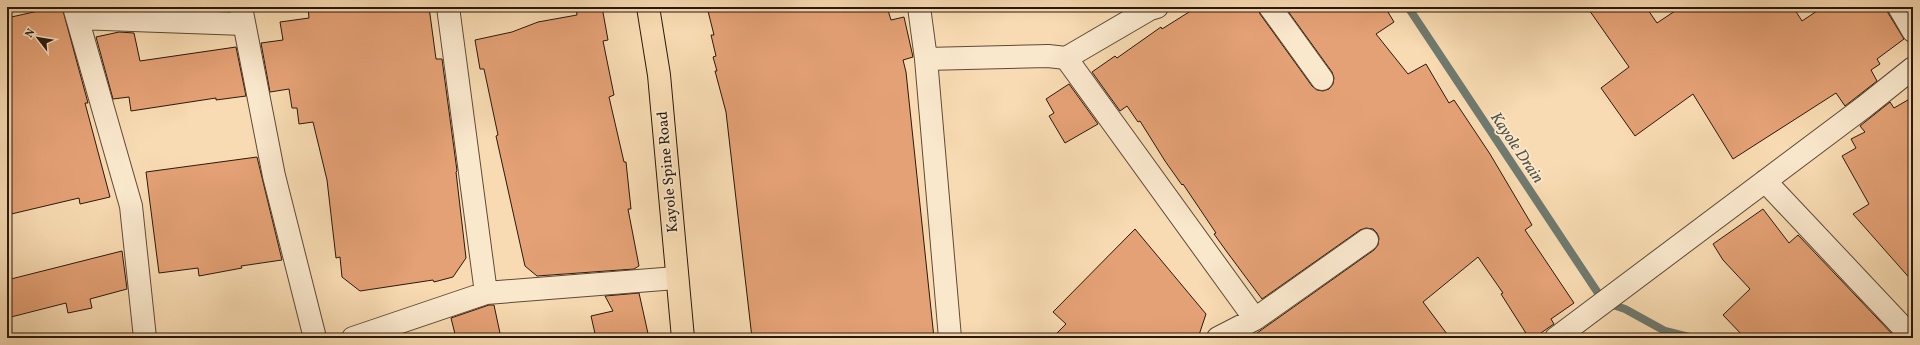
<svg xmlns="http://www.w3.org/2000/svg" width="1920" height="345" viewBox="0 0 1920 345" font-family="Vollkorn,serif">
  <rect width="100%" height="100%" fill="#f8dbb2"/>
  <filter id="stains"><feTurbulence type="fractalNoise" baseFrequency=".005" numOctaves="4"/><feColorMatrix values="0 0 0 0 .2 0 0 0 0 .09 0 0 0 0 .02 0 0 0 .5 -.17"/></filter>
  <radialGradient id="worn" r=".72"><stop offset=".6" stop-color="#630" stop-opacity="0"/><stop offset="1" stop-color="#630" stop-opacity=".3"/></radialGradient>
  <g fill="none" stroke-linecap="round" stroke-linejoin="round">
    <path stroke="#6f7a6f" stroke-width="8" d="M1408,7L1604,302L1625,309L1665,331L1693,338"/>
  </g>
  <path fill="#e4a175" stroke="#2a190d" d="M56,7H62L88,103H85L110,197L80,204L79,198L7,215V18Z
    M308,7H429L436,59H442L444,74L457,171L456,172L466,258L453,277L434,282L433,280L360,291L342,277L340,257L336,258L327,180L313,122L299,124L297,108H292L289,89L270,92L261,43L283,40L280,22L309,18Z
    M576,7H602L608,40L603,41L614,95L609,97L624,162H626L631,209H628L639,266L634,269L537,276L525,266L496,136L498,135L484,69H480L475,40L512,32L538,22L577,15Z
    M707,7H887L891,20L904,17L913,57L903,60L906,72L934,338H752L726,112L715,71H717L713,57L716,56L711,35H714Z
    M1197,7H1258L1260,14L1312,86L1317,90L1323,91L1329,89L1333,84L1334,78L1332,72L1285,7H1385L1394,22L1376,34L1408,74L1426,64L1449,103L1454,100L1490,154L1532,225L1525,230L1574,303L1551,319L1554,324L1548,328L1534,338H1529L1501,294L1503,293L1478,257L1423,302L1450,338H1250L1374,250L1378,245L1379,238L1377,233L1373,229L1366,228L1360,230L1262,299L1227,252L1214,234L1216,233L1183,184L1182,185L1165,161L1140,121L1138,122L1127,106L1120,111L1092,72L1115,56L1117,58L1161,27L1162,29Z
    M1587,7H1646L1657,23L1681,7H1793L1802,21L1823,7H1887L1888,13L1904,39L1877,59L1880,64L1871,70L1877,81L1845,106L1836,93L1733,159L1693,94L1635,136L1601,88L1629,67Z
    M119,32L134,33L140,61L236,47L246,96L216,100V98L131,111L129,97L113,99L96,37Z
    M1069,84L1098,124L1065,143L1049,116L1054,113L1046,99Z
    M1913,97V282L1853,214L1869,204L1842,156L1856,148L1851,139L1865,132L1860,126L1890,102L1894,108Z
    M257,157L282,260L241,266L242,268L199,276L198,268L159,273L146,172Z
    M1763,209L1789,243L1798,235L1896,338H1745L1723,315L1750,289L1723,260L1713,244Z
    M1135,229L1206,314L1198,338H1052L1066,324L1053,312Z
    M122,251L127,289L90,299L92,308L68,313L66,303L7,318V280Z
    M639,293L649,338H596L591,316L613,311L605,296Z
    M489,305H494L501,338H456L451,318Z"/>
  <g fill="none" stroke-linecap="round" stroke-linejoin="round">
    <g stroke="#5e4a36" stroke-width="24">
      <path id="minor" d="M74,7L131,206L145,338
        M241,7L274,176L315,338
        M448,7L486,293
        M919,7L926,59L950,338
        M1270,7L1322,79
        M1899,7L1913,31
        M77,18L244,24
        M1066,58L1150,9L1157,7
        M926,59L1048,56L1066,58L1255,319L1367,240
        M1765,181L1913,338
        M353,338L486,293L676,278
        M1218,338L1255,319
        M1556,338L1864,107L1913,68"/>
    </g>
    <g stroke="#2a190d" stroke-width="24">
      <path id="major" d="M648,7L659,75L683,338"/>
    </g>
    <path stroke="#2a190d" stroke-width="2.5" stroke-dasharray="1 2" stroke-linecap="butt" d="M1660,11L1667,7"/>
    <use href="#minor" stroke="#fae8cd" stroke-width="22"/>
    <use href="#major" stroke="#f8dbb2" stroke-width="22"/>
  </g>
  <g text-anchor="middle" stroke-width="3.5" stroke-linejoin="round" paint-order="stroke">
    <g font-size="15" fill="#2a190d" stroke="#fae8cd">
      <text transform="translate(667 172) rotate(-95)" y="5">Kayole Spine Road</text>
    </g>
    <g font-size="16" font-style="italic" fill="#525246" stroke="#fae8cd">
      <text transform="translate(1518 147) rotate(56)" y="6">Kayole Drain</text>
    </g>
  </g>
  <rect width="1920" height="345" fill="none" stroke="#f8dbb2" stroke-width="24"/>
  <rect x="8" y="8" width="1904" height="329" fill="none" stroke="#2a190d" stroke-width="2"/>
  <rect x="12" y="12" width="1896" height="321" fill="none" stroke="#2a190d"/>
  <g transform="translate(38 38) rotate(301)" stroke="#fae8cd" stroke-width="3" paint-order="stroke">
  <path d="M0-3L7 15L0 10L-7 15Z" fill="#2a190d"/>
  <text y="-6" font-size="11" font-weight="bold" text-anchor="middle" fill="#2a190d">N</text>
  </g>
  <rect width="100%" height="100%" filter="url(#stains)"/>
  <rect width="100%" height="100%" fill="url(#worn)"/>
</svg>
